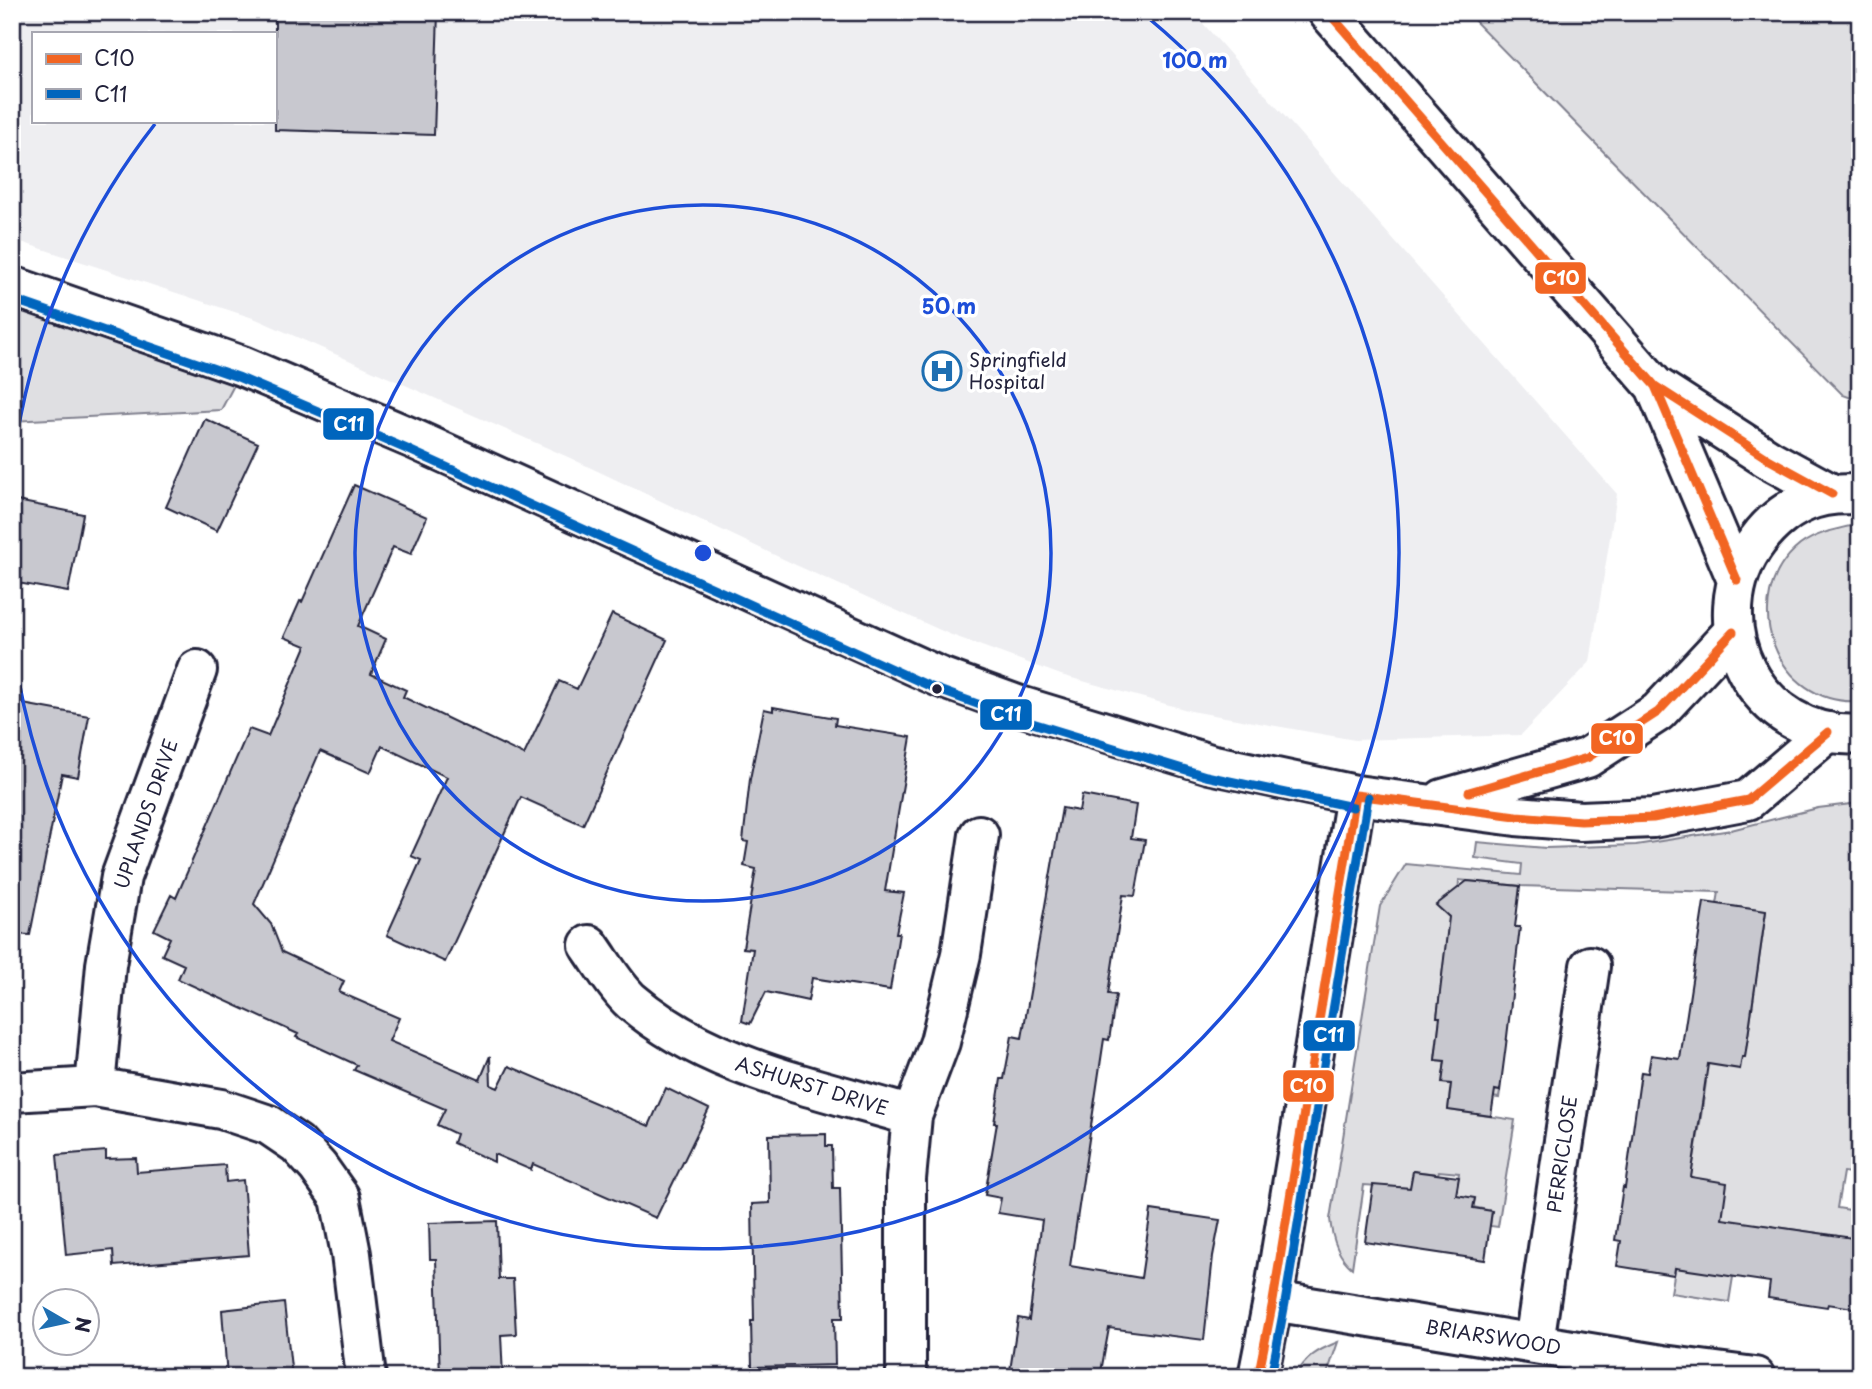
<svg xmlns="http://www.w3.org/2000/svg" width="1872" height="1389" viewBox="0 0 1872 1389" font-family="'Playpen Sans',sans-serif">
  <rect width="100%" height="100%" fill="#fff"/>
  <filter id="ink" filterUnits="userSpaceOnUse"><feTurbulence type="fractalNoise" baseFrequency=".0143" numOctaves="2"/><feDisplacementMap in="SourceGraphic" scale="14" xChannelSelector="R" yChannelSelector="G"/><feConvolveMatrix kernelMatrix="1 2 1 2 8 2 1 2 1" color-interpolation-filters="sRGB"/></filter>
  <g filter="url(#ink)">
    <path fill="#eeeef1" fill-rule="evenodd" d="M12,12H1193L1617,494L1590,662L1521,735L1355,740L1191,711L1061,675L949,634L798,566L568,457L256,319L12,239ZM33,33H275V121H33Z"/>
    <path fill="#dfdfe2" stroke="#80808e" stroke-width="2" d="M1466,12H1860V401L1843,395Z
      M12,306L234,385L221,410L12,421Z
      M1850,526L1860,527V701C1776,708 1735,597 1800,545C1815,534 1832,530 1850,526Z
      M1860,803V1174L1843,1172L1837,1208L1857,1211L1860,1193V1249L1838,1236L1763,1225L1734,1244L1729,1276L1733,1277L1729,1302L1671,1293L1700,1123L1706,1082L1705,1063L1745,1057L1766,911L1717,904L1719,892L1520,886L1459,880L1458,896L1449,895L1443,899L1441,909L1454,916L1448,930L1437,1017H1440L1435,1059L1445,1061L1442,1083L1500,1091L1499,1098L1450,1091L1448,1110L1515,1120L1498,1227L1490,1226L1492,1211L1473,1207L1475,1199L1456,1195L1459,1173L1439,1171L1438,1174L1414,1171L1410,1188L1364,1185L1352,1268C1337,1256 1332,1238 1330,1219L1380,906L1406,864L1521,875L1522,864L1475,858L1477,842L1546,848L1636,845L1731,830L1818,808Z
      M1338,1342L1326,1377H1295C1305,1357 1318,1350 1338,1342Z"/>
    <path fill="#c8c8cf" stroke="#22223b" stroke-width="2" d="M275,12H438L434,135L275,130Z
      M205,419L258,443L217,531L166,507Z
      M354,485L427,517L411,554L393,547L358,626L386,639L371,674L406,690L403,697L524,755L559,681L577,689L612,614L667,640L583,825L521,797L445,962L387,935L421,860L411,856L447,777L382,746L370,773L320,751L254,904L271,924L282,952L344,981L339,992L399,1018L389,1041L480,1080L490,1056L491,1085L498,1088L509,1066L649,1126L666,1088L709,1109L656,1218L533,1164L531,1170L494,1154V1162L453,1143L456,1134L437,1125L445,1109L354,1070L357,1065L296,1037L298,1034L178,979L184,965L162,955L170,938L154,930L171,895L176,898L249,729L268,736L306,646L284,637L300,601L302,602Z
      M12,500L83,514L68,592L12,582Z
      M12,702L89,716L78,777L62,774L30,935L12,934Z
      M773,707L836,718L835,725L911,737L885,891L904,893L896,933H899L890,990L812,978L808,1001L766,992L750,1024L742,1021L753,949L743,948L756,869L744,866L748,842L743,841L750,779L764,709L773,711Z
      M1082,795L1136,805L1131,838L1145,840L1135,896L1123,895L1108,994L1116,995L1109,1040L1104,1039L1070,1266L1141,1278L1151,1210L1220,1220L1213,1256L1204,1340L1109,1328L1100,1377H1009L1018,1318L1029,1320L1042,1220L998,1213L1001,1198L985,1195L997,1123H994L1001,1079H1004L1012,1036L1022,1038L1062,808L1079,811Z
      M1467,881L1520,886L1515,927H1520L1506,1045L1500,1091L1495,1090L1491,1116L1448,1110L1451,1084L1442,1083L1445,1061L1435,1060L1440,1017H1437L1449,917L1436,905Z
      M1704,902L1766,911L1745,1057H1742L1740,1069L1708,1064L1691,1177L1727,1183L1722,1219L1860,1239V1309L1828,1304L1827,1307L1768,1298L1770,1282L1675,1268L1674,1275L1617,1266L1621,1241L1615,1240L1623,1187L1625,1188L1641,1072L1648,1073L1651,1055L1680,1059Z
      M826,1134V1146H832L833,1188H840L843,1318H834L835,1365L752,1367L751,1321H754L752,1204L770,1203L769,1135Z
      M106,1151V1159L136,1158L137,1172L225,1165L226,1182L243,1180L249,1255L114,1266L113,1250L66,1255L57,1155Z
      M1413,1171L1459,1177L1456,1195L1475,1198L1473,1208L1492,1211L1485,1260L1365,1242L1373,1185L1410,1188Z
      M497,1221L499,1279H513L516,1334L501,1335L503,1377H440L436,1259H430L429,1223Z
      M284,1303L292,1377H227L222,1310Z"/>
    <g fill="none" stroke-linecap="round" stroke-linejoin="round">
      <g stroke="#22223b" stroke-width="44">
        <path id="minor" d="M589,945C602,963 615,986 631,1001C709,1068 816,1087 912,1116
          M95,1087L106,965L121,877L197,670
          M12,1092L95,1087L221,1109L269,1125L297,1144L318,1167L340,1198L351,1254L366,1377
          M1273,1301L1663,1365L1755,1377
          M1534,1343L1590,966
          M906,1377V1179L912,1116L940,1042L961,954L979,835
          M1258,1377L1273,1301L1356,795"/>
      </g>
      <g stroke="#22223b" stroke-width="44">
        <path id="tertiary" d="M12,286L242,366L414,439L940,677L1020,706L1210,764L1356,795L1516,816L1581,821L1653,818L1748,800L1828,732
          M1443,799L1587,758L1658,712L1733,632"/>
      </g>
      <g stroke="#22223b" stroke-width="44">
        <path id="primary" d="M1328,12L1655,386L1770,460L1832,494
          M1655,386L1737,580
          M1860,494C1843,494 1828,494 1813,499C1791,506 1771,522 1758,540C1696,621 1756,742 1860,734"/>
      </g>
      <use href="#minor" stroke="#fff" stroke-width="38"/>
      <use href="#tertiary" stroke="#fff" stroke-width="38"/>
      <use href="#primary" stroke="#fff" stroke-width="38"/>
      <g stroke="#fff" stroke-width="14">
        <path id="bus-1" d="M1328,12L1655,386L1737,580
          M1647,377L1655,386L1770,460L1832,494
          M1469,792L1587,758L1658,712L1733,632
          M1356,795L1516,816L1581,821L1653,818L1748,800L1828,732
          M1258,1377L1273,1301L1356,795"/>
      </g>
      <g stroke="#fff" stroke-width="14">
        <path id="bus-2" d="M12,299L238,377L409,450L936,689L1016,718L1206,776L1353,807
          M1271,1377L1285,1303L1368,797"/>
      </g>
      <use href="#bus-1" stroke="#f26522" stroke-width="9"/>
      <use href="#bus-2" stroke="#0065bd" stroke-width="9"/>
    </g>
  </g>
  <g fill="none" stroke="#1d4ed8" stroke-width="3.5">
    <circle cx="703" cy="553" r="348"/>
    <path d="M13 462A696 696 0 0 1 155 124M1146 16A696 696 0 1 1 13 644"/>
  </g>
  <defs>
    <g id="hospital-ring" transform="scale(2.0125)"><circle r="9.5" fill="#fff" stroke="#1f6fb2" stroke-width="1.5"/><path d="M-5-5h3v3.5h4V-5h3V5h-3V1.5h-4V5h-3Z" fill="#1f6fb2"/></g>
  </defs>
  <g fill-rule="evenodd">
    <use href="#hospital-ring" x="942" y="371"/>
  </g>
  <circle fill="#22223b" stroke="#fff" stroke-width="2.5" cx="937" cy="689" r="6"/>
  <g text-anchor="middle" stroke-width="7" stroke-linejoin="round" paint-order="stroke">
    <g font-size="19" fill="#22223b" stroke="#fff" text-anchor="start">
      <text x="969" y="367">Springfield<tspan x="969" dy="22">Hospital</tspan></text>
    </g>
    <g font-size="19" fill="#22223b" stroke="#fff">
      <text transform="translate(146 814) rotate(-71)" y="7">UPLANDS DRIVE</text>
      <text transform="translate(812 1086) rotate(17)" y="7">ASHURST DRIVE</text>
      <text transform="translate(1562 1154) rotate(-82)" y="7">PERRICLOSE</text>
      <text transform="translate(1493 1337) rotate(9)" y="7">BRIARSWOOD</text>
    </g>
  </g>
  <circle cx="703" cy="553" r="10" fill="#1d4ed8" stroke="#fff" stroke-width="3.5"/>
  <g font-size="21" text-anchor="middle" font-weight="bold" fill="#1d4ed8" stroke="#fff" stroke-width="7" stroke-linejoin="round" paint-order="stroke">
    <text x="1195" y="68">100 m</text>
    <text x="949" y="314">50 m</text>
  </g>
  <g stroke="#fff" stroke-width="2.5">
    <rect x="1534" y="261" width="53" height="34" rx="7" fill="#f26522"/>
    <rect x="322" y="407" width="53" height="34" rx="7" fill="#0065bd"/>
    <rect x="979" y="698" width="54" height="33" rx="7" fill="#0065bd"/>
    <rect x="1590" y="722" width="54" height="33" rx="7" fill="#f26522"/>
    <rect x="1302" y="1019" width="54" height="33" rx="7" fill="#0065bd"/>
    <rect x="1282" y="1069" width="53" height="34" rx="7" fill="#f26522"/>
  </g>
  <g font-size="19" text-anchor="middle" font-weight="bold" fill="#fff">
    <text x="1561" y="285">C10</text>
    <text x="349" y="431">C11</text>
    <text x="1006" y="721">C11</text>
    <text x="1617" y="745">C10</text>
    <text x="1329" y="1042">C11</text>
    <text x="1308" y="1093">C10</text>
  </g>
  <rect width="1872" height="1389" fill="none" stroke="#fff" stroke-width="42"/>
  <rect x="21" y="21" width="1830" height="1347" fill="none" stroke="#22223b" stroke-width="2.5" filter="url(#ink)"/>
  <rect x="32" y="32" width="245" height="91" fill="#ffffff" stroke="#a7a7b1" stroke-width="2"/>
  <rect x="46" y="54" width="35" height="10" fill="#f26522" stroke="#a7a7b1" stroke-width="2"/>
  <text x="94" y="66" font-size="21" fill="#22223b">C10</text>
  <rect x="46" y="89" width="35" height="10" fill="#0065bd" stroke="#a7a7b1" stroke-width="2"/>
  <text x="94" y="102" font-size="21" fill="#22223b">C11</text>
  <g transform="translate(66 1322) rotate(99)"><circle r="33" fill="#ffffff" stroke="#a7a7b1" stroke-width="2"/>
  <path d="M0-5L12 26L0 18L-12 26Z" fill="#1f6fb2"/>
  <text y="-10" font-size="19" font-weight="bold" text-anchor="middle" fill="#22223b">N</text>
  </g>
</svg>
